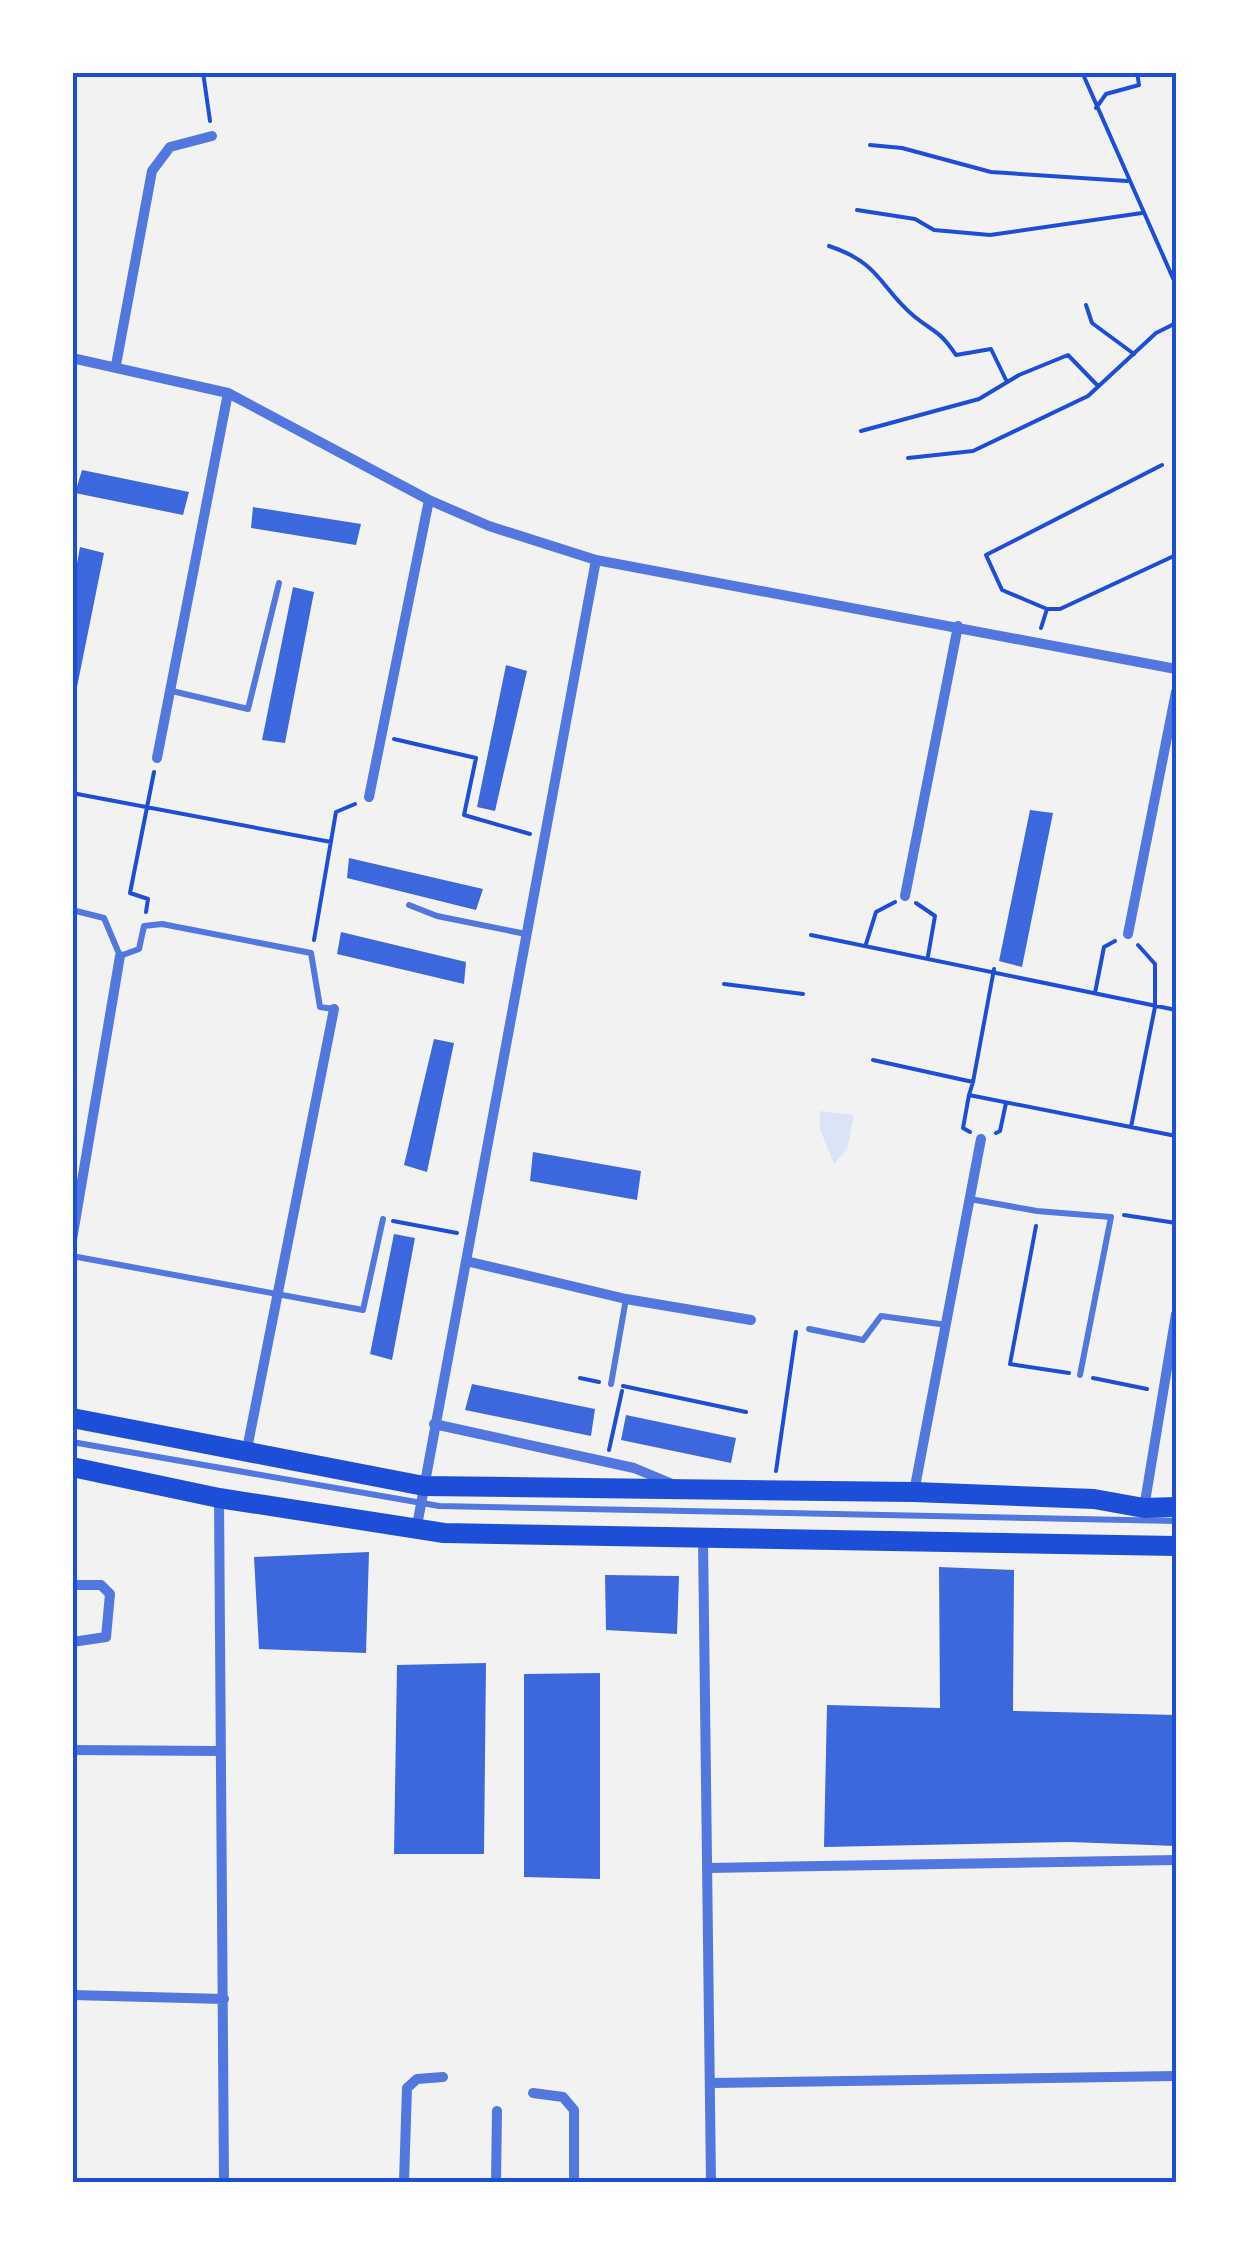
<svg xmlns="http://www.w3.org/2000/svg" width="1249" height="2255" viewBox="0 0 1249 2255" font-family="Signika,sans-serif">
  <rect width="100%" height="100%" fill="#f2f2f2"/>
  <path fill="#dbe4f7" d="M820,1111L854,1115L847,1149L834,1164L820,1129Z"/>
  <path fill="#3d67dc" d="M82,470L189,492L183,515L75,493Z
    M253,507L361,524L356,545L251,528Z
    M80,547L104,553L74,702L72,591Z
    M293,587L314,592L285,743L262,740Z
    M506,665L527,671L495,811L477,807Z
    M1030,810L1053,813L1022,967L999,961Z
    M349,858L483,889L476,910L347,878Z
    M341,932L466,962L464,984L337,954Z
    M434,1039L454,1043L427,1172L404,1165Z
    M533,1152L641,1171L637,1200L530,1181Z
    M394,1234L415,1238L392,1360L370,1354Z
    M472,1384L595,1409L591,1436L465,1410Z
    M626,1415L736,1438L731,1463L621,1440Z
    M369,1552L366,1653L259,1649L254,1557Z
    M939,1567L1014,1570L1013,1711L1176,1715V1846L1070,1842L824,1847L827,1705L940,1708Z
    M605,1575L679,1576L677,1634L606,1630Z
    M486,1663L484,1854H394L397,1665Z
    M600,1673V1879L524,1877V1674Z"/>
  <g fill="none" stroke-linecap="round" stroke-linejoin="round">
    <path stroke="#1d4ed8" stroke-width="4" d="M203,72L210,121
      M1082,72L1176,285
      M1096,108L1106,94L1139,85L1137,72
      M870,145L902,148L991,172L1127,181
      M857,210L915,219L934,230L990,235L1142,213
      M829,246C882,264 879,287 915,317C935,333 939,330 956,355L991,349L1007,382
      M1086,305L1092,323L1134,354
      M861,431L979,399L1019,375L1068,355L1098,386
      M908,458L973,451L1088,396L1156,333L1176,323
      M1162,465L986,555L1002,590L1047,609H1060L1176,555
      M1041,628L1047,609
      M394,739L476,758L464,815L530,834
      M72,793L331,842
      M916,903L935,916L928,956
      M146,912L148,899L130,893L154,772
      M811,935L1176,1010
      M314,940L336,812L355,804
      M866,944L876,912L895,902
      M724,984L803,994
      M1095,993L1104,947L1115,941
      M873,1060L973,1082L969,1095L1176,1136
      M973,1082L994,969
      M969,1095L963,1128L970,1132
      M1131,1127L1155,1007V964L1138,945
      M996,1133L1000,1131L1006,1103
      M1124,1215L1176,1223
      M393,1221L457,1233
      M1036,1226L1010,1364L1069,1373
      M580,1378L599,1382
      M1093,1378L1147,1389
      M623,1386L746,1412
      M609,1450L622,1391
      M776,1471L796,1332"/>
    <path stroke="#5277de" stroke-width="6" d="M172,691L248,709L279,583
      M409,905L437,916L526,934
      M72,910L104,918L120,956L139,949L144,926L162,924L311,953L320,1007L334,1009
      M970,1199L1037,1211L1111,1217L1080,1375
      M72,1256L363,1310L383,1219
      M809,1329L863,1340L881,1316L947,1325
      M611,1384L626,1299
      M72,1442L439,1506L1176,1521"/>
    <path stroke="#5277de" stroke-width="10" d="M72,358L228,393L429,500L489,526L596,560L1176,669
      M116,365L152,171L170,147L212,136
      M157,758L228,393
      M369,797L429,500
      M905,896L958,626
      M1128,934L1176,692
      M72,1240L120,956
      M466,1261L626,1299L751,1320
      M434,1424L634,1468L670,1483
      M246,1454L334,1009
      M914,1492L981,1139
      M219,1499L224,2182
      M1144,1508L1176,1314
      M416,1531L596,560
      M703,1539L711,2182
      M72,1585H101L110,1594L106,1637L72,1642
      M72,1750L221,1751
      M709,1868L1176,1860
      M72,1995L224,1999
      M712,2083L1176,2076
      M533,2093L563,2097L574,2110V2182
      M404,2182L407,2088L417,2079L443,2077
      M496,2182L497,2111"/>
    <path stroke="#1d4ed8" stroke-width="20" d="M72,1418L424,1486L914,1492L1094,1499L1144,1508L1176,1507
      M72,1467L219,1498L444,1533L1176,1546"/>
  </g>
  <rect width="1249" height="2255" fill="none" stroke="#ffffff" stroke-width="150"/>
  <rect x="75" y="75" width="1099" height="2105" fill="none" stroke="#1d4ed8" stroke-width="4"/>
</svg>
